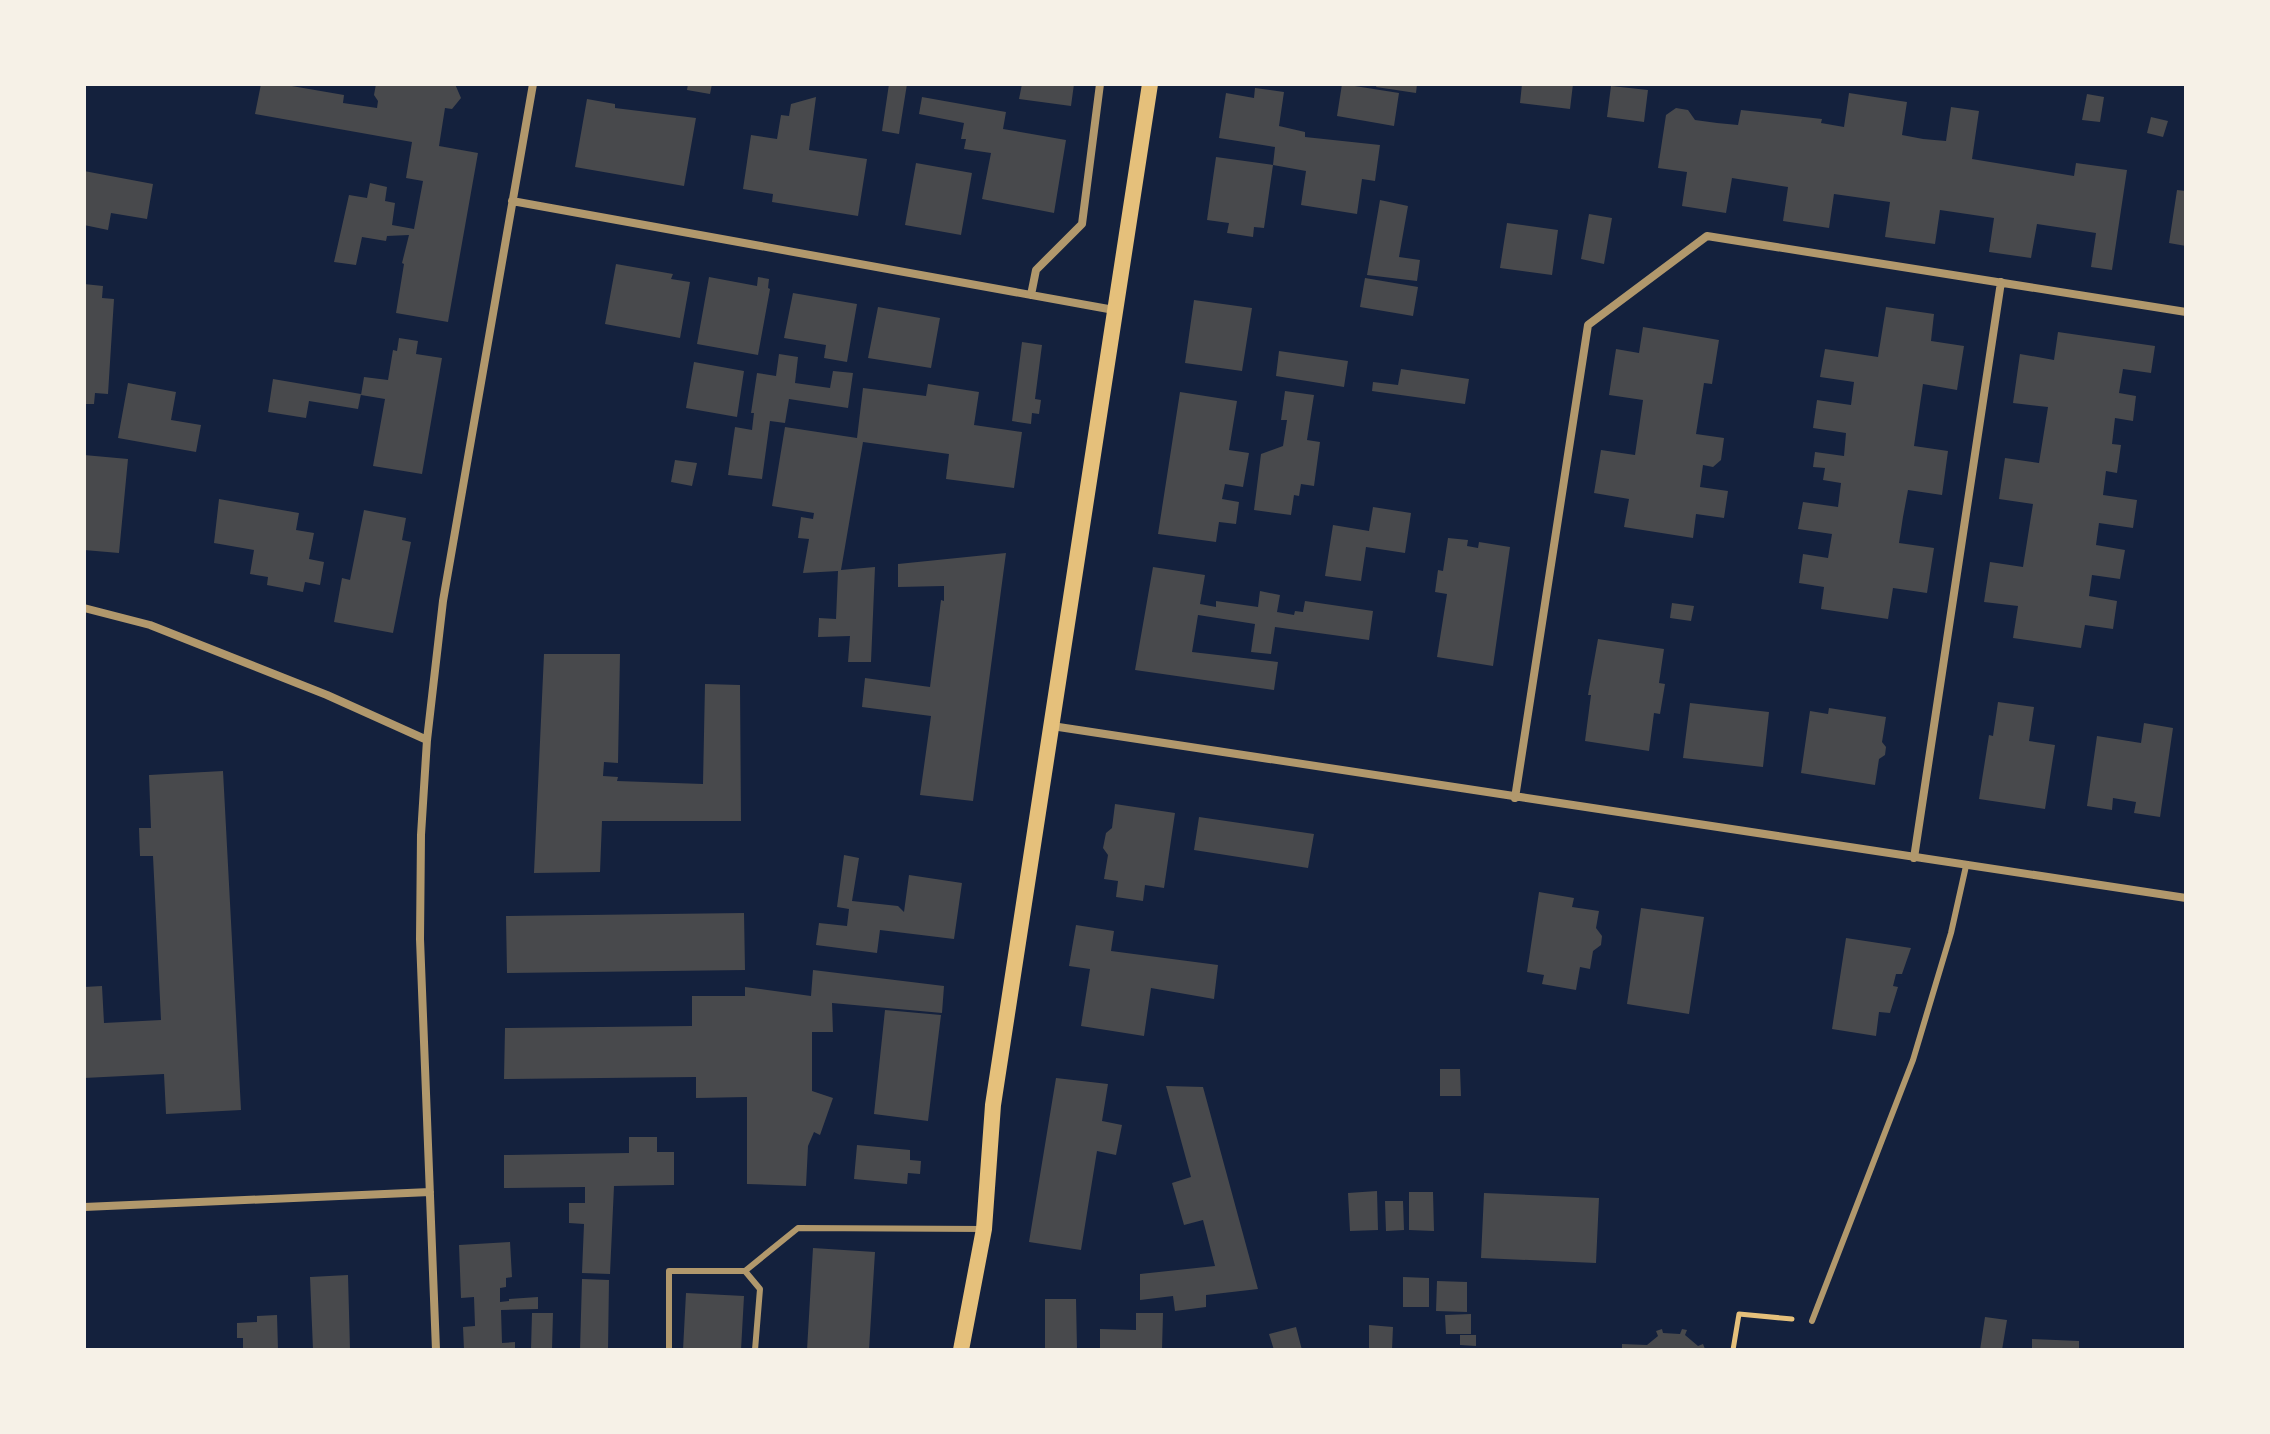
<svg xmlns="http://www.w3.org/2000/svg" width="2270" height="1434" viewBox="0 0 2270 1434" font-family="Bitter,serif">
  <rect width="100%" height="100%" fill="#14213d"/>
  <path fill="#48494c" d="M261,84H280L344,95L343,103L377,108L378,101L374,95L376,84H455L461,98L452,109L445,108L439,146L478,153L448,322L396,313L404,264L402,263L409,235L387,236L386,241L362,237L356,265L334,262L349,195L367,198L370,183L387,187L385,201L395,203L392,225L414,229L423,181L406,178L412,142L255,114Z
    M688,84H712L710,94L687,90Z
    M889,84H907L899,134L882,131Z
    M1022,84H1074L1071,106L1019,99Z
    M1342,84L1399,93L1394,126L1337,116Z
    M1377,84H1417L1416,93L1376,87Z
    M1522,84H1573L1570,109L1520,103Z
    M1611,86L1648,90L1644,122L1607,117Z
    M1255,88L1284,92L1279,126L1305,132V137L1380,145L1375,181L1362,179L1357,214L1301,205L1306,171L1273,165L1275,147L1219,138L1226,93L1254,98Z
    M1849,93L1907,102L1902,135L1923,139L1946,141L1951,107L1979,111L1972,159L2074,176L2076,163L2127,170L2112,270L2091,267L2096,233L2037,224L2031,258L1989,252L1994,218L1940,210L1935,244L1885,237L1890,202L1834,194L1829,228L1783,221L1788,187L1732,178L1726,213L1682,206L1687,172L1658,168L1666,115L1676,108L1688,110L1695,120L1717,123L1738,125L1741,110L1822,119L1821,123L1844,127Z
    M2087,94L2104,97L2100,122L2082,120Z
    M816,97L809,150L867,159L858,216L772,202L773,194L743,189L751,135L777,139L781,115L789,116L791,104Z
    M922,97L1006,112L1003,129L1066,140L1054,213L982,199L991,153L964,149L966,139H961L964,123L919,114Z
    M587,99L615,104V108L696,118L684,186L575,167Z
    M2151,117L2168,121L2163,137L2147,133Z
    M1216,157L1273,165L1264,228L1254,227L1253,237L1227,233L1229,223L1207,220Z
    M916,163L972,173L961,235L905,225Z
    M84,171L153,184L147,219L111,213L108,230L84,225Z
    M2177,190L2186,191V246L2169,243Z
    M1380,200L1408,206L1399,257L1420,260L1417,281L1367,275Z
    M1589,214L1612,218L1604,264L1581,259Z
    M1507,223L1558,230L1552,275L1500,268Z
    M616,264L673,274L671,279L690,282L680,338L605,324Z
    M709,277L757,286L758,277L769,279L768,288L770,289L758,355L697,344Z
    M1365,278L1418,287L1413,316L1360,307Z
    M84,284L103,286L102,298L114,299L108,394L95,393L94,404H84Z
    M793,293L857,304L847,362L824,358L826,345L784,338Z
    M1194,300L1252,308L1242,371L1185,363Z
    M878,307L940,318L931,368L868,358Z
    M1886,307L1934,314L1931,341L1964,346L1957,390L1923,384L1914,446L1948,451L1942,495L1908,490L1903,517L1899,543L1934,548L1927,593L1893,588L1888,619L1821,609L1824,587L1799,583L1803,554L1828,558L1832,534L1798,529L1803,502L1838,507L1841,483L1823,480L1825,468L1813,467L1815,452L1844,456L1846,433L1813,428L1817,400L1851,405L1854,382L1820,377L1825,349L1878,357Z
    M1643,327L1719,340L1712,384L1704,383L1696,434L1724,438L1721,460L1713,467L1703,465L1700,487L1728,491L1724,518L1696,514L1693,538L1624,527L1629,499L1594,493L1601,450L1635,455L1643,400L1609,395L1616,349L1639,353Z
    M2058,332L2155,346L2151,373L2123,369L2119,393L2136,396L2133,421L2115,418L2112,444L2121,445L2117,473L2106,471L2103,495L2137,500L2133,528L2099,523L2096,545L2125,550L2120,579L2092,575L2089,596L2117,601L2113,629L2085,625L2081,648L2013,638L2018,606L1984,602L1990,562L2023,567L2033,504L1999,499L2005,458L2039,463L2048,407L2013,403L2020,354L2054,360Z
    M399,338L418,341L416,354L442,358L422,474L373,466L385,399L361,395L364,377L388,380L393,350L397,351Z
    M1022,342L1042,345L1035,399L1041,400L1039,414L1032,413L1031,424L1012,421Z
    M1279,351L1348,361L1344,387L1276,376Z
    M779,354L798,357L795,383L830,388L833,371L853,373L848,408L789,399L785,423L770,421L762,479L728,475L735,427L752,430L754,413H751L757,373L776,376Z
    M694,362L744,371L737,417L686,408Z
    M1401,369L1469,379L1465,404L1372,391L1373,382L1398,385Z
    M273,379L361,394L358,409L309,401L306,418L268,412Z
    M128,383L176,392L171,420L201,425L196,452L118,438Z
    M928,384L979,392L974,425L1022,432L1014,488L946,479L949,454L863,442L841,570L875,567L871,662H848L850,636L818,637L819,618L836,619L838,571L803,573L809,539L798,538L801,517L813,519L814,513L772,506L785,427L857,438L863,388L926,396Z
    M1285,391L1314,395L1307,440L1320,442L1314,486L1301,484L1299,496L1294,495L1291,515L1254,510L1261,454L1283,446L1287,420H1281Z
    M1180,392L1237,401L1229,450L1249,453L1243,487L1225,484L1222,499L1239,502L1236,524L1219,522L1216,542L1158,534Z
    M84,455L128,459L119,553L84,550Z
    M675,460L697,463L692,486L671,482Z
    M219,499L299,513L296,530L314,533L309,559L324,562L320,585L305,582L303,592L267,585L268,577L250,574L254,550L214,543Z
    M1373,507L1411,513L1405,553L1366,547L1361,581L1325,576L1333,525L1369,531Z
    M364,510L406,518L402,540L411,542L393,633L334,622L342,578L350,580Z
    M1448,538L1468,540L1467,546L1478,548L1479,542L1510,547L1493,666L1437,657L1447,594L1435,592L1438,570L1443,571Z
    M1006,553L973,801L920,795L931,716L862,707L865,678L930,687L941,600L944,601V586L898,587V564Z
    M1153,567L1205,575L1200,604L1216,607V601L1258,607L1260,591L1280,595L1277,612L1294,615L1295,611L1303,612L1305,601L1373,611L1369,640L1275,627L1271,654L1251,652L1255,624L1198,615L1192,652L1278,662L1274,690L1135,670Z
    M1672,603L1694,606L1691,621L1670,618Z
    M1598,639L1664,649L1659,683L1665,684L1660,714L1654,713L1649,751L1585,741L1591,695H1588Z
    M544,654H620L618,763L604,762L603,776L618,777L617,781L703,784L705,684L740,685L741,821H602L600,872L534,873Z
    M1998,702L2034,707L2029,741L2055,745L2045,809L1979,799L1989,735L1993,736Z
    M1690,703L1769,712L1763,767L1683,758Z
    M1829,708L1886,717L1882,742L1886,747L1885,755L1879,759L1875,785L1801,773L1810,711L1828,714Z
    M2144,723L2173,728L2160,817L2134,813L2136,802L2113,798L2112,810L2087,806L2097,736L2141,743Z
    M223,771L241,1110L166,1114L164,1074L84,1078V987L102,986L104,1023L161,1020L153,856H140L139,828H151L149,775Z
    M1115,804L1175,813L1164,888L1145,885L1143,901L1116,897L1118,881L1104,879L1108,855L1103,848L1106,833L1112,828Z
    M1199,817L1314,834L1308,868L1194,850Z
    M844,855L859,858L852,901L898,906L904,912L909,875L962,883L954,939L880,930L877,953L816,945L819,923L847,926L849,909L837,907Z
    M1539,892L1574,898L1572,907L1599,911L1596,928L1602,936L1601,945L1593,951L1590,969L1580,967L1576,990L1542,984L1544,975L1527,972Z
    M1641,908L1704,917L1689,1014L1627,1004Z
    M744,913L745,970L507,973L506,916Z
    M1076,925L1114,931L1111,951L1218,965L1214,999L1151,988L1144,1036L1081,1026L1090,969L1069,966Z
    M1846,938L1911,948L1902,974H1896L1893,986L1898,987L1890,1013L1879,1012L1876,1036L1832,1029Z
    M813,970L944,986L942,1013L832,1003L833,1032H812V1091L833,1098L820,1135L814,1132L808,1146L806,1186L747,1184V1097L696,1098V1077L504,1079L505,1028L692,1026V996H745V987L811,996Z
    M885,1010L941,1015L928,1121L874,1114Z
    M1440,1069H1460L1461,1096H1440Z
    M1056,1078L1108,1084L1102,1121L1122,1125L1116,1155L1097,1151L1081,1250L1029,1242Z
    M1166,1086L1203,1087L1258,1289L1206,1295V1307L1175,1311L1173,1296L1140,1300V1274L1215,1266L1203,1220L1184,1225L1172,1183L1191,1177Z
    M629,1137H657V1152H674V1185L614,1186L610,1274L582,1273L584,1224L569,1223V1203H585V1187L504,1188V1155L629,1153Z
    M857,1145L910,1150V1160L921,1161L920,1174L908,1173L907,1184L854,1179Z
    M1377,1191L1378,1230L1350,1231L1348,1193Z
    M1409,1192H1433L1434,1231L1409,1230Z
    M1484,1193L1599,1198L1596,1263L1481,1258Z
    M1385,1201H1403L1404,1230L1386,1231Z
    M510,1242L512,1277L506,1278V1287L500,1288V1302L509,1301V1299L538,1297V1309L501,1310L502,1343L515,1342V1350H464L463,1327L475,1326L474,1297L461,1298L459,1245Z
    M813,1248L875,1252L869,1350H807Z
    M348,1275L350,1350H313L310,1277Z
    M1403,1277L1429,1278V1307H1403Z
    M582,1279L609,1280L608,1350H580Z
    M1437,1281L1467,1282V1312L1436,1311Z
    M686,1293L744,1296L741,1350H683Z
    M1045,1299H1076L1077,1350H1045Z
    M532,1313H553L552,1350H531Z
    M1136,1313H1163L1162,1350H1100V1329L1136,1330Z
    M1471,1314V1334H1446L1445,1315Z
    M277,1315L278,1350H243V1338H237V1323L257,1322V1316Z
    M1985,1317L2007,1320L2002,1350H1980Z
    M1369,1325L1393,1327L1392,1350H1369Z
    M1296,1327L1302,1350H1274L1269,1334Z
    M1662,1329L1663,1333L1680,1334L1682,1329L1687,1330L1685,1335L1698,1346L1703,1344L1705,1349L1622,1350V1344L1647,1345L1658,1336L1656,1331Z
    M1460,1335H1476V1346L1460,1345Z
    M2032,1339L2079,1341V1350H2032Z"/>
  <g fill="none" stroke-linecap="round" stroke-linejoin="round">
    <path stroke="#e5c07b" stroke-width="5" d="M1733,1350L1739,1314L1792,1319"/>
    <path stroke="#b1986c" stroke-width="6" d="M745,1271L760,1289L755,1350
      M1812,1321L1913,1060L1951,933L1966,866
      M669,1350V1271H745L798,1228L984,1229"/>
    <path stroke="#b1986c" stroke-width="8" d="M512,201L1114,310
      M1031,295L1036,270L1082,224L1100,84
      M84,608L150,625L327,695L427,740
      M1052,726L2186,898
      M1515,798L1588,325L1707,236L2186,312
      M1914,858L2001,282
      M84,1207L430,1192
      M436,1350L420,939L421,835L427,740L443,601L533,84"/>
    <path stroke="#e5c07b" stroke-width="16" d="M961,1350L984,1229L993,1105L1150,84"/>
  </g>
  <rect width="2270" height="1434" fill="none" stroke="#f6f1e7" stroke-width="172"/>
</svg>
